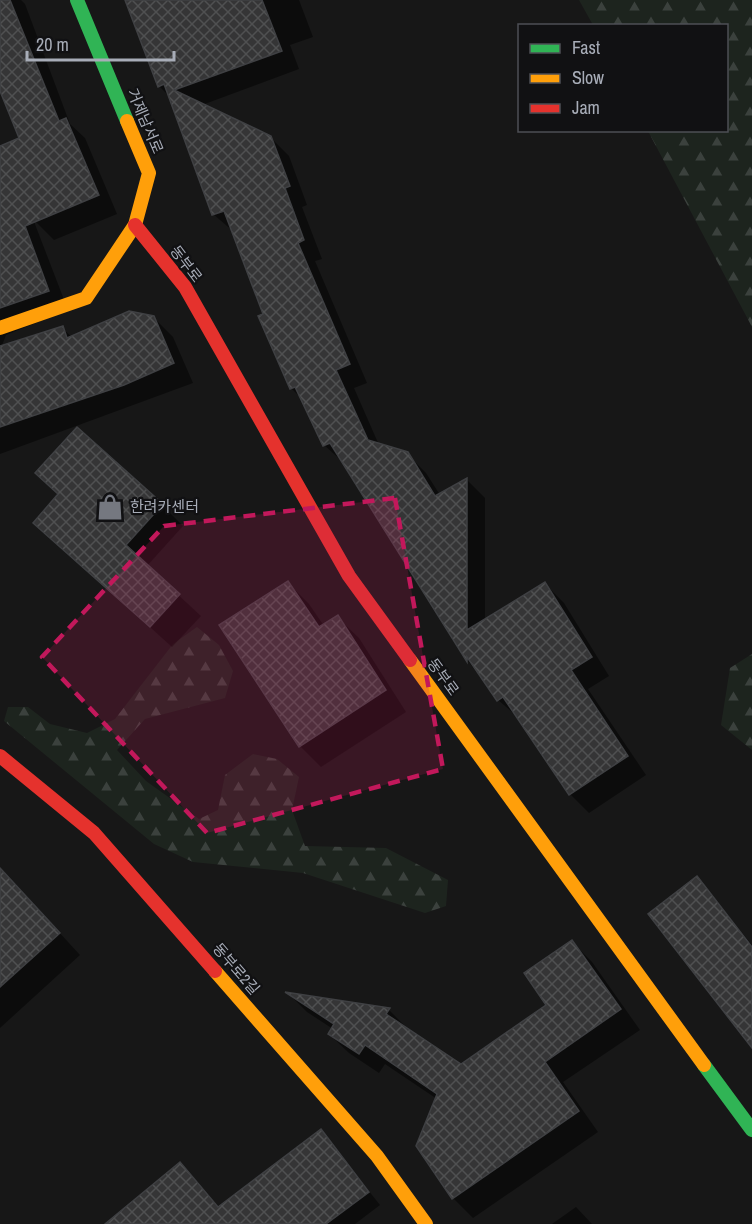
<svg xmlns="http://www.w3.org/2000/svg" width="752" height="1224" viewBox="0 0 752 1224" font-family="'Archivo Narrow','Noto Sans KR',sans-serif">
  <defs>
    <pattern id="forest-firs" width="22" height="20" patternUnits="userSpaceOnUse" patternTransform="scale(1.5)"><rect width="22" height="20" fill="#1d241e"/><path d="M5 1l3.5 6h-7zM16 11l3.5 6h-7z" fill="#3b413d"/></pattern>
    <pattern id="building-cross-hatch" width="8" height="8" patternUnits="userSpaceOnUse" patternTransform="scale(1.5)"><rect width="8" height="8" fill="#353536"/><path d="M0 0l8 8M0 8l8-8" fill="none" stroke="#4f5051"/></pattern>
  </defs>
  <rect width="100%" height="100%" fill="#171717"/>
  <path fill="url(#forest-firs)" d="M579,0H752V327L648,131L726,130V26L593,25Z
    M197,627L219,645L233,671L225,698L145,719L117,750L146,781L199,819L218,810L225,775L253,754L277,759L299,777L292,810L305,846L386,848L448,880L446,906L425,913L303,873L193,862L154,844L4,721L8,707H28L50,724L87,733L115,719L173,644Z
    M752,654V750L721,725L730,668Z"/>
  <path fill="#0007" d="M0,0H21L25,4L70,124L85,138L117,214L54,240L33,219L68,310L6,335L1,348L62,328L72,337L153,317L173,337L193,383L0,454V201L21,139L0,87Z
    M126,0H299L313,37L290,45L299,69L202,105L270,137L289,156L307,205L302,207L322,259L315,261L367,383L354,388L379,445L407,454L426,473L440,495L467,480L485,498V621L545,584L564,603L609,676L588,689L646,775L589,813L570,794L518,717L498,700L468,661L344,463L324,445L303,400L291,388L234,232L213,214L170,97L159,86Z
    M162,505L183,526L147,566L201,616L172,647L35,523Z
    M288,583L309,604L324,626L337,617L359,638L406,712L321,767L300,746Z
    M0,868L80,955L0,1028Z
    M697,878L752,945V1036Z
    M572,942L592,962L640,1030L563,1082L598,1132L473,1218L453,1198L418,1146L437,1099L385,1064L379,1073L349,1053L329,1034L333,1029L307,1012L289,994L389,1010L408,1029L461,1065L548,1005Z
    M321,1131L380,1205L355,1224H116L180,1164L219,1208Z
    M576,1207L592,1224H552Z"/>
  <path fill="url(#building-cross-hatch)" stroke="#3f4043" stroke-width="1.5" d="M0,0H10L59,121L66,118L99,195L25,226L49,291L0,308V146L19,138L0,91Z
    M125,0H262L282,51L174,90L271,136L290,186L285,188L304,240L298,243L350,364L336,370L368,440L408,452L435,496L467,478V630L545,582L592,657L571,670L628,756L569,795L503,697L497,701L467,657V662L330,443L323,446L295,387L290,389L258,316L263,314L224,211L212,215L164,84L158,87Z
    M129,311L154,316L174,363L124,385L0,427V346L63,326L67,338Z
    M77,427L163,504L126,545L180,594L150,627L33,523L58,494L35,473Z
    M288,581L319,627L338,615L386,690L299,747L219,625Z
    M0,868L60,933L0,987Z
    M697,876L752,947V1048L648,914Z
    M572,940L621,1009L545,1062L579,1111L452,1199L416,1146L437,1094L365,1045L359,1054L328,1034L334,1024L285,992L390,1008L386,1014L461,1064L546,1005L524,973Z
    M321,1129L369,1192L326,1224H105L180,1162L218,1207Z"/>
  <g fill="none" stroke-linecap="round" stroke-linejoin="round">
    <path stroke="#30b455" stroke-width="14" d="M77,0L127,121
      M704,1065L752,1130"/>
    <path stroke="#ff9f0a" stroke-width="14" d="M0,328L86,298L135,225L149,173L127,121
      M410,660L704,1065
      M215,971L377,1156L426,1224"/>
    <path stroke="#e5322d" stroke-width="14" d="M135,225L185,287L349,576L410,660
      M0,756L94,833L215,971"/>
  </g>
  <path fill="#c2185b" fill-opacity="0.2" stroke="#c2185b" stroke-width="4.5" stroke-dasharray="12 8" stroke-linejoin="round" d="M395,498L443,769L207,833L42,657L164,526Z"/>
  <defs>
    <g id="shop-bare" transform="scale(2.07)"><path d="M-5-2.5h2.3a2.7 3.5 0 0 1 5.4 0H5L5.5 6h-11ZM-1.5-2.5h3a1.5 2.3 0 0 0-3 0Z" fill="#757880" stroke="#111113" stroke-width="2.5" paint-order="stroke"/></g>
  </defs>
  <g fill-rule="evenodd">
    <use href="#shop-bare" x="110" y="507"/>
  </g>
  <g text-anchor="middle" stroke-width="4.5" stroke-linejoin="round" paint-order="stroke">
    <g font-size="15" fill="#a8adb8" stroke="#111113">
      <text transform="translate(145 121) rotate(67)" y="5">거제남서로</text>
      <text transform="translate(186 264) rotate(53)" y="5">동부로</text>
      <text transform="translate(443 677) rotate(54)" y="5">동부로</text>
      <text transform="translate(236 969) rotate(49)" y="5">동부로2길</text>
    </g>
    <g font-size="15" fill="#a8adb8" stroke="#111113" text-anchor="start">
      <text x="130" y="512">한려카센터</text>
    </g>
  </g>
  <rect x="518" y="24" width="210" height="108" fill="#111113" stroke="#4d4f55" stroke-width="1.5"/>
  <rect x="530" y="44" width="30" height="9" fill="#30b455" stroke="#4d4f55" stroke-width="1.5"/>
  <text x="572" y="54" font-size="18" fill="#a8adb8">Fast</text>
  <rect x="530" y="74" width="30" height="9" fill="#ff9f0a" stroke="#4d4f55" stroke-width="1.5"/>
  <text x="572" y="84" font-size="18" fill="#a8adb8">Slow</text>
  <rect x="530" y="104" width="30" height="9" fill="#e5322d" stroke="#4d4f55" stroke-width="1.5"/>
  <text x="572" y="114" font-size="18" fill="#a8adb8">Jam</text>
  <path d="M27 51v9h147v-9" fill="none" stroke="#a8adb8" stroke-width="3"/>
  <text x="36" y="51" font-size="18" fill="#a8adb8" stroke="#111113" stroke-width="4.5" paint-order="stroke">20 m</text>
</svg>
